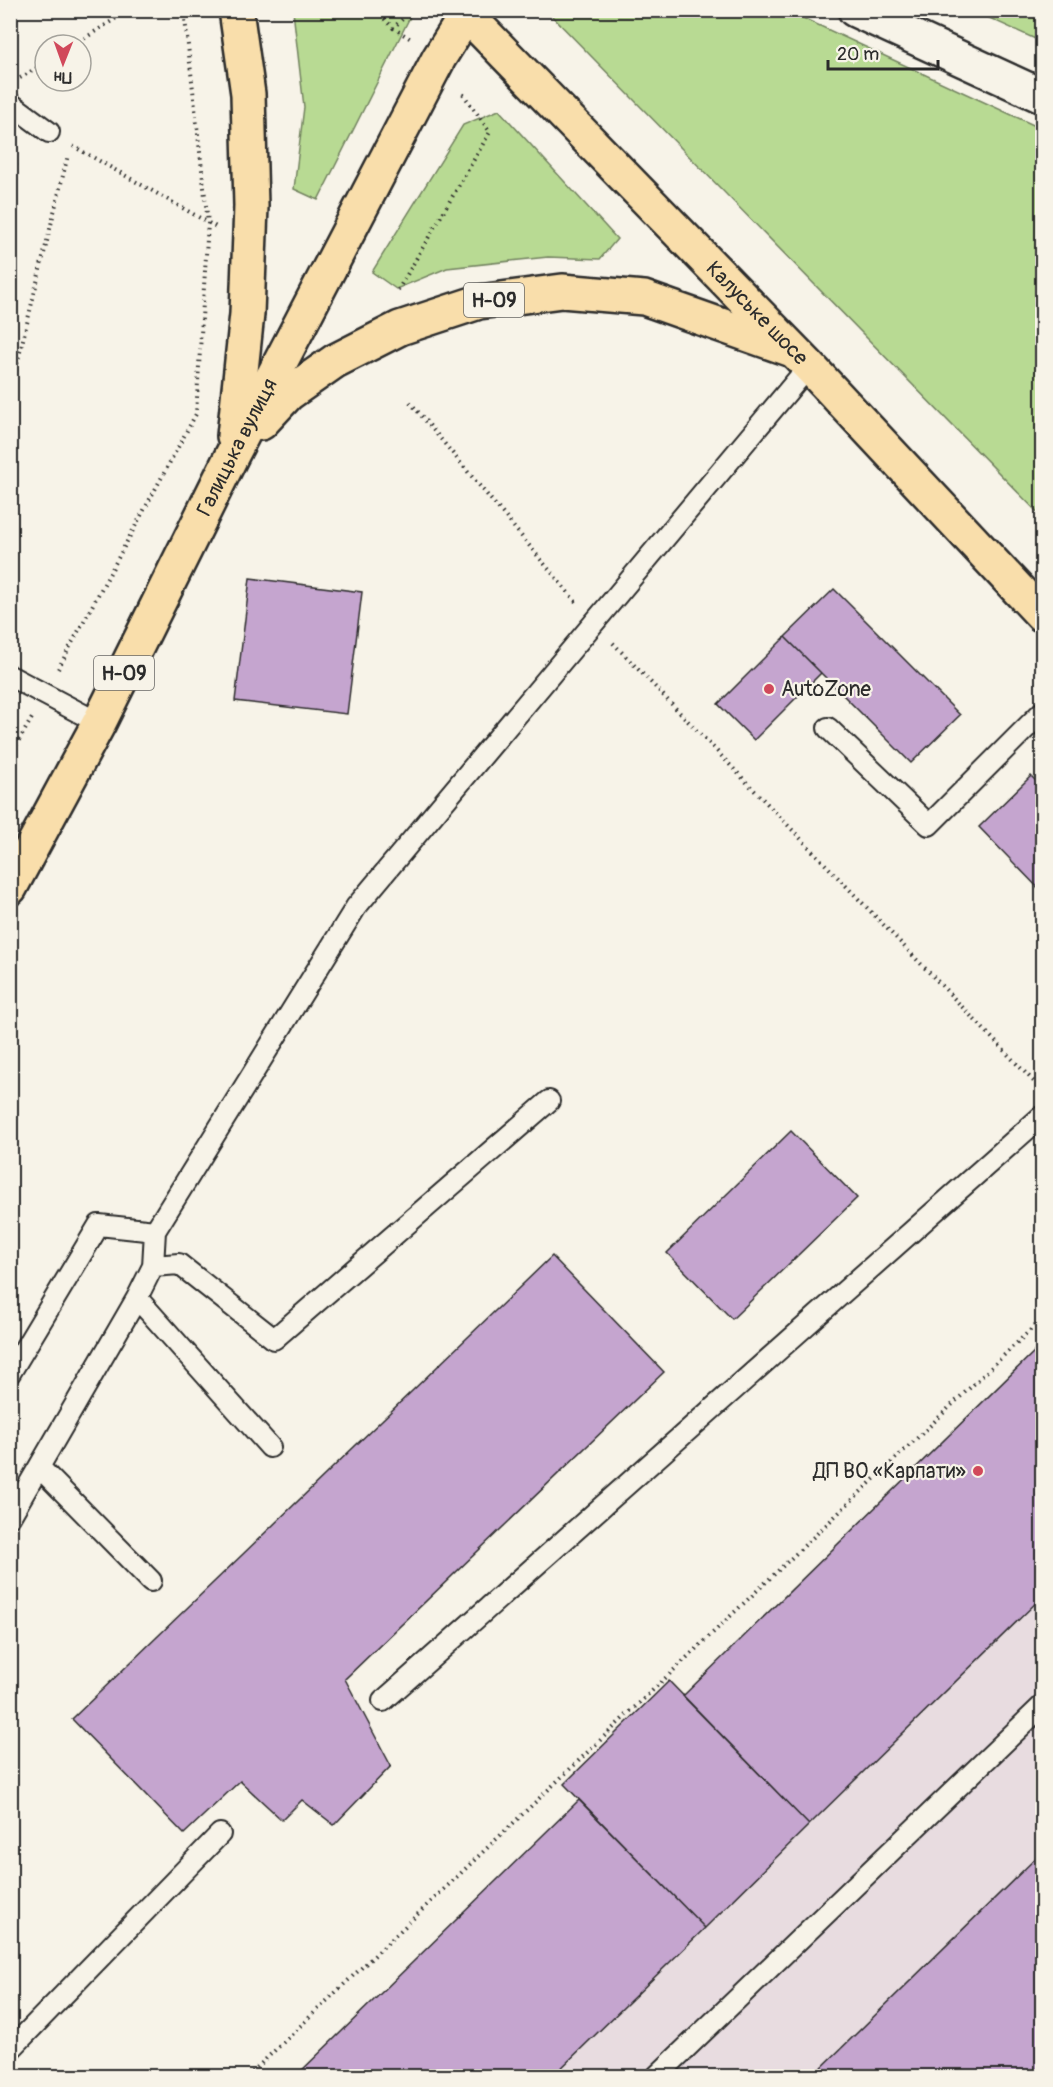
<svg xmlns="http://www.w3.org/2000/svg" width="1053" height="2087" viewBox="0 0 1053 2087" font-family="Pangolin,sans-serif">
  <rect width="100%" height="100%" fill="#f7f3e8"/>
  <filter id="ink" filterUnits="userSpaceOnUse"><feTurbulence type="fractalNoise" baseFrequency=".0167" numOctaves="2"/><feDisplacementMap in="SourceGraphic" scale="12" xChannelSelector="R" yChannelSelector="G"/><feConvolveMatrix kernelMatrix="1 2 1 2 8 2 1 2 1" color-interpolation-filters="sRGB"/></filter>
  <g filter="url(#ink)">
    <path fill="#e8dce0" d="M1042,1344V2076H296Z"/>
    <path fill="#b8da93" stroke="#72825f" stroke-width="1.5" d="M293,11H413L318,200L294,189L304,107Z
      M547,11H788L1042,129V517Z
      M974,11H1042V42Z
      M499,110L617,239L600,259L548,257L447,268L396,289L372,272L463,125Z"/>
    <path fill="#c5a5cf" stroke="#2b2b2b" stroke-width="1.5" d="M10,158L17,165L10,171Z
      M250,578L362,592L347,714L235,701Z
      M834,589L960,715L911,763L785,637Z
      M785,637L821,673L754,740L718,704Z
      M1031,776L1042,787V892L979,827Z
      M791,1131L857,1198L732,1319L667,1253Z
      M552,1256L664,1372L345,1679L391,1766L334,1825L302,1800L282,1820L240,1781L184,1834L72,1719Z
      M1042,1344V1597L809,1825L683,1696Z
      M669,1681L809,1825L705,1928L564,1784Z
      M579,1800L705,1928L553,2076H296Z
      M1042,1852V2076H813Z"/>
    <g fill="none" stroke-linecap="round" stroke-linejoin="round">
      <g stroke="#2b2b2b" stroke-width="24">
        <path id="service" d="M10,103L49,132
          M10,676L99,723
          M828,728L929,825L1042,712
          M153,1266L155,1231
          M137,1298L270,1447
          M10,1373L99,1225L155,1231L356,907L809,366
          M39,1467L151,1581
          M10,1517L137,1298L153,1266L179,1264L274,1339L549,1101
          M383,1701L1042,1116
          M10,2050L220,1834
          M657,2076L1042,1706"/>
      </g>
      <g stroke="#2b2b2b" stroke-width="38">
        <path id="minor" d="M855,10L1042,96"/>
      </g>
      <g stroke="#2b2b2b" stroke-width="38">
        <g id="primary">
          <path id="s1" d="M462,10L809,366L1042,615"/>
          <path d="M261,423L288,394L335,361L400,328L479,302L562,291L644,298L789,349"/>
          <path d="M234,436L247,314L251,206L248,94L236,10"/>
          <path id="s2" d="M10,888L99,723L232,455L439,58L466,15"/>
        </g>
      </g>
      <path stroke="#2b2b2b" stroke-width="4" stroke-dasharray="1.5 4.5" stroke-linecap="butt" d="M376,10L393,28L412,10
        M393,28L411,39
        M74,45L129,10
        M20,78L45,63
        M73,146L216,227
        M398,290L490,132L461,91
        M10,393L68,155
        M410,402L576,602
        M613,643L1040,1088
        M58,669L196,414L208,223L184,10
        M10,756L32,718
        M248,2076L1042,1319"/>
      <use href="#service" stroke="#f7f3e8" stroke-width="20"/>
      <use href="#minor" stroke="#f7f3e8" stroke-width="33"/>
      <use href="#primary" stroke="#f9deab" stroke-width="33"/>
    </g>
  </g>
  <g fill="#d1495b" stroke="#f7f3e8" stroke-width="2">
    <circle cx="769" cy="689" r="6"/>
    <circle cx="978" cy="1471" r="6"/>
  </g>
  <g text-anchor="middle" stroke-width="4.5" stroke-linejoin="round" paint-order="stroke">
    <g fill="#f7f3e8" stroke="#686764" stroke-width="1.5">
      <rect x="464" y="283" width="60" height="34" rx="4.5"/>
      <rect x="94" y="656" width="60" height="34" rx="4.5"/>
    </g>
    <g font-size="20" font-weight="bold" fill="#2b2b2b">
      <text x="494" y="307">Н-09</text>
      <text x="124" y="680">Н-09</text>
    </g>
    <g font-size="21" fill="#2b2b2b" stroke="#f7f3e8">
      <text dy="7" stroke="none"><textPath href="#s1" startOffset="423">Калуське шосе</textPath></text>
      <text dy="7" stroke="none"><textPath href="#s2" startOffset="496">Галицька вулиця</textPath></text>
    </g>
    <g font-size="21" fill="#2b2b2b" stroke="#f7f3e8" text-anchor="start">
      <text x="781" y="696">AutoZone</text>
      <text x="966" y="1478" text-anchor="end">ДП ВО «Карпати»</text>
    </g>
  </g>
  <rect width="1053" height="2087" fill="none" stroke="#f7f3e8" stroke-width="36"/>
  <rect x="18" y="18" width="1017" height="2051" fill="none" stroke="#2b2b2b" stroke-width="2" filter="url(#ink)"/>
  <g transform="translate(63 63) rotate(181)"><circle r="28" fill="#f7f3e8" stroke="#a5a39c" stroke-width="1.5"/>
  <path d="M0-4.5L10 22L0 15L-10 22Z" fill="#d1495b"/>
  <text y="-9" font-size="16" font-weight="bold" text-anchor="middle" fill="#2b2b2b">Пн</text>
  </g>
  <path d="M828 60v9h110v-9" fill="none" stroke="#2b2b2b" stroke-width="3"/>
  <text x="837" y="60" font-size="18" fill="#2b2b2b" stroke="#f7f3e8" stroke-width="4.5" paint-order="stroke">20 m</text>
</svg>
